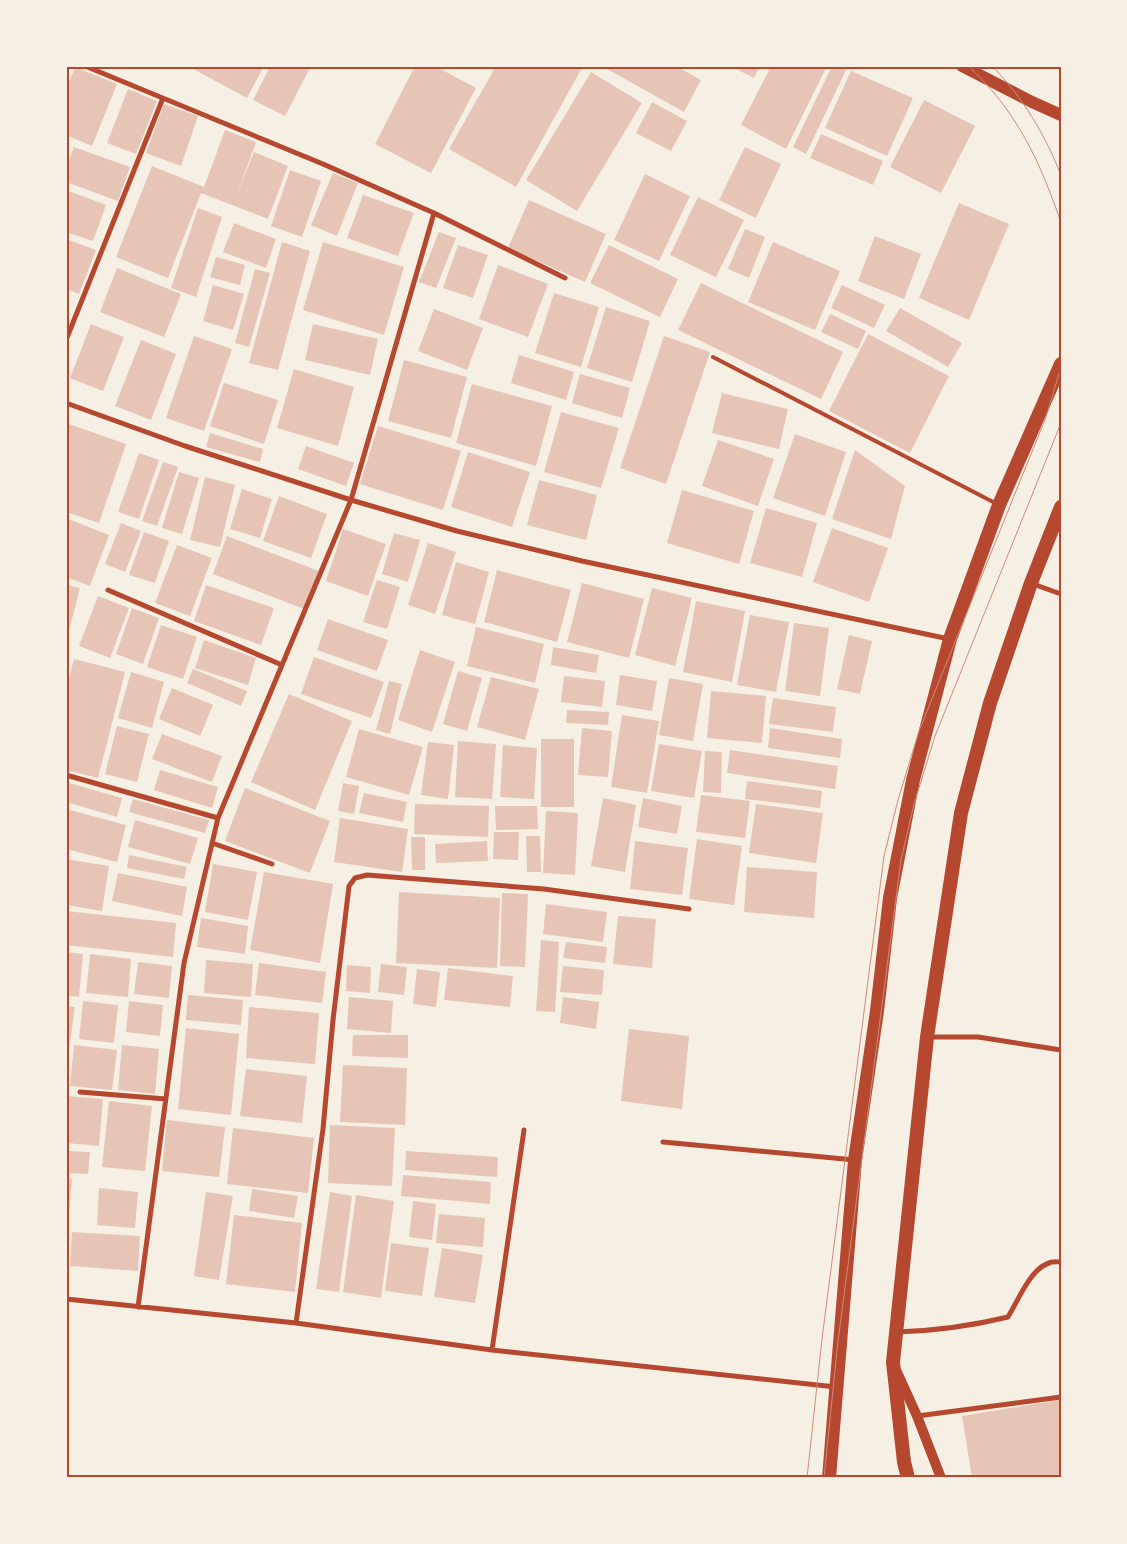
<svg xmlns="http://www.w3.org/2000/svg" width="1127" height="1544" viewBox="0 0 1127 1544" font-family="'Archivo Narrow',sans-serif">
  <rect width="100%" height="100%" fill="#f6efe4"/>
  <path fill="#e6c5b7" d="M197,66H264L247,98L195,70Z
    M270,66H311L285,116L253,100Z
    M415,66H435L476,88L431,173L375,144Z
    M496,66H583L516,187L449,149Z
    M609,66H676L701,80L684,112L607,69Z
    M730,66H760L754,78Z
    M771,66H827L786,149L741,125Z
    M832,66H848L806,154L793,147Z
    M75,67L117,84L92,146L66,135V90Z
    M851,71L913,98L887,156L825,128Z
    M591,72L642,103L577,211L526,180Z
    M128,89L157,101L136,154L107,143Z
    M924,100L975,126L941,193L890,167Z
    M652,102L687,121L671,151L636,133Z
    M164,104L198,116L181,166L146,153Z
    M225,130L256,142L237,194L254,152L288,166L268,219L201,193L168,278L116,257L152,166L204,187Z
    M821,134L883,161L873,185L810,158Z
    M74,147L130,167L118,201L66,182V167Z
    M745,147L781,164L756,218L719,200Z
    M290,170L321,181L302,237L271,226Z
    M333,173L358,183L337,236L311,225Z
    M645,174L690,196L659,261L614,240Z
    M66,190L106,205L93,241L66,232Z
    M363,195L414,213L398,256L347,238Z
    M698,197L744,220L716,277L670,255Z
    M529,200L606,234L585,282L508,248Z
    M959,203L1009,224L969,320L919,298Z
    M198,208L222,217L196,297L171,288Z
    M234,223L276,239L266,268L223,252Z
    M745,229L765,237L749,278L728,269Z
    M439,232L456,238L436,288L419,282Z
    M875,236L921,254L904,299L858,281Z
    M66,239L96,250L79,294L66,289Z
    M282,242L310,251L278,370L249,363Z
    M323,242L404,267L384,335L303,310Z
    M773,242L840,271L815,330L748,302Z
    M458,245L488,255L473,298L443,288Z
    M609,245L678,279L660,317L590,283Z
    M216,257L245,265L240,285L210,277Z
    M498,265L548,284L528,337L479,319Z
    M117,268L181,294L164,337L100,312Z
    M255,269L270,273L249,347L235,343Z
    M701,283L843,352L821,399L678,330Z
    M213,285L244,294L233,330L203,321Z
    M842,285L885,305L874,328L831,308Z
    M554,293L599,307L581,367L535,353Z
    M606,307L650,321L632,382L587,368Z
    M900,308L962,343L948,367L886,331Z
    M434,309L483,328L467,370L418,351Z
    M830,314L866,331L858,349L821,332Z
    M91,324L124,337L103,391L70,378Z
    M313,324L378,339L370,375L305,360Z
    M868,334L949,376L910,453L829,411Z
    M194,336L232,349L204,431L166,418Z
    M664,336L710,352L666,484L620,468Z
    M141,340L176,354L151,420L115,406Z
    M519,355L574,372L566,400L511,383Z
    M404,360L467,377L451,438L388,421Z
    M294,369L354,387L338,446L277,428Z
    M580,374L630,388L622,418L572,403Z
    M224,383L278,400L264,444L210,426Z
    M472,384L552,406L536,466L456,443Z
    M722,393L788,409L779,449L712,433Z
    M561,412L619,428L601,488L544,472Z
    M66,423L126,444L99,523L66,512Z
    M378,426L461,451L443,510L360,484Z
    M210,433L263,449L260,462L206,447Z
    M795,434L846,452L825,516L773,498Z
    M718,440L774,459L758,506L702,486Z
    M306,446L354,463L346,486L298,469Z
    M855,450L905,486L891,539L832,519Z
    M468,452L530,472L512,527L451,507Z
    M139,453L159,460L139,519L118,512Z
    M163,462L178,467L157,526L142,521Z
    M179,472L199,478L182,534L162,528Z
    M205,477L235,485L220,547L190,540Z
    M539,480L597,495L586,540L527,525Z
    M242,489L272,499L260,538L230,529Z
    M682,490L754,511L739,564L667,543Z
    M279,496L327,514L311,558L263,541Z
    M766,508L817,523L802,577L750,563Z
    M66,518L109,535L90,586L66,577Z
    M121,523L141,531L125,572L105,564Z
    M832,528L888,548L869,602L813,582Z
    M343,529L386,544L368,596L326,581Z
    M144,532L169,541L155,583L129,575Z
    M394,533L420,540L408,582L382,574Z
    M227,536L319,571L304,609L213,574Z
    M428,543L456,552L435,614L408,605Z
    M177,545L212,558L190,616L155,603Z
    M456,562L489,572L475,624L442,615Z
    M497,570L571,590L557,642L484,622Z
    M377,580L400,587L387,629L363,622Z
    M582,583L644,599L629,658L567,642Z
    M66,585L80,588L67,638H66Z
    M206,585L274,608L261,645L194,621Z
    M652,588L692,598L675,666L635,655Z
    M98,596L129,608L110,658L79,646Z
    M696,601L745,611L732,682L683,672Z
    M132,608L159,618L143,664L116,654Z
    M750,615L789,622L776,692L737,685Z
    M328,619L388,640L377,671L317,650Z
    M794,623L829,628L820,696L785,691Z
    M161,625L197,637L183,679L147,667Z
    M476,627L544,644L535,683L467,666Z
    M849,635L872,641L860,694L837,689Z
    M204,640L256,658L248,685L195,668Z
    M553,647L599,655L596,673L551,665Z
    M420,650L455,662L432,732L398,720Z
    M314,657L384,682L371,718L301,694Z
    M74,659L125,672L98,778L66,770V690Z
    M193,669L247,691L241,706L187,683Z
    M458,671L482,678L467,731L443,724Z
    M131,672L164,682L152,728L118,718Z
    M620,675L657,681L652,711L616,705Z
    M564,676L605,681L602,707L561,702Z
    M491,677L539,689L525,740L477,727Z
    M669,678L703,684L693,741L659,735Z
    M389,681L402,684L390,734L376,730Z
    M172,688L213,705L200,736L159,719Z
    M711,691L766,696L762,743L707,738Z
    M289,694L352,721L315,810L251,782Z
    M773,698L836,707L833,732L769,724Z
    M567,710L609,712L608,725L566,723Z
    M622,715L659,721L647,793L611,787Z
    M117,726L149,734L137,782L105,774Z
    M582,728L612,731L608,777L578,775Z
    M770,728L842,739L840,758L768,748Z
    M359,729L423,747L409,795L346,777Z
    M162,734L222,756L212,782L152,759Z
    M541,739H574V807H541Z
    M458,741L496,744L492,799L455,797Z
    M428,742L454,745L448,799L421,795Z
    M659,744L702,751L694,798L651,791Z
    M503,745L537,748L534,799L500,797Z
    M730,750L838,766L835,789L727,773Z
    M705,751L722,752L721,793L703,792Z
    M160,770L218,787L212,808L154,790Z
    M747,781L822,791L820,808L745,799Z
    M69,783L122,798L117,817L66,802V794Z
    M343,783L359,786L354,814L338,811Z
    M245,788L330,821L310,873L225,841Z
    M364,793L407,802L403,822L359,813Z
    M701,795L750,801L745,838L696,832Z
    M603,798L636,805L625,872L591,866Z
    M643,798L682,806L677,834L638,827Z
    M133,799L209,820L205,833L129,812Z
    M415,804L489,806L488,837L414,834Z
    M756,804L823,813L816,863L749,853Z
    M495,806H537L538,829L496,830Z
    M66,809L126,825L117,862L66,849Z
    M546,811L578,813L575,875L543,873Z
    M340,818L408,829L402,872L334,862Z
    M135,820L198,838L190,864L128,847Z
    M494,832H519L518,860L493,859Z
    M526,836H540L541,872H527Z
    M411,837H425V870H412Z
    M697,839L742,846L734,905L689,899Z
    M487,841L488,861L436,863L435,844Z
    M635,841L688,848L682,895L630,889Z
    M129,855L187,867L184,879L127,868Z
    M66,859L109,866L102,911L66,905Z
    M213,864L257,872L248,920L205,912Z
    M747,867L817,872L814,918L744,912Z
    M264,872L333,884L320,963L250,950Z
    M118,873L187,887L182,916L112,901Z
    M399,892L500,898L497,968L396,963Z
    M502,893L528,894L525,967L500,966Z
    M546,904L607,912L603,942L543,934Z
    M66,911L176,923L173,957L66,945Z
    M618,916L656,919L652,968L613,964Z
    M201,918L248,926L245,954L197,947Z
    M541,940L559,942L555,1012L536,1011Z
    M566,942L607,947L605,963L563,958Z
    M66,952L83,954L79,997L66,995Z
    M90,954L131,959L128,997L86,993Z
    M206,960L253,964L251,997L204,993Z
    M138,962L172,966L169,998L134,994Z
    M259,963L326,972L322,1003L255,995Z
    M381,964L407,967L404,995L378,992Z
    M347,965L371,967L370,993L346,991Z
    M563,966L604,970L602,995L560,992Z
    M448,968L513,976L510,1007L444,1000Z
    M417,969L440,972L436,1007L413,1004Z
    M188,995L243,1000L241,1025L186,1020Z
    M349,997L393,1001L391,1033L347,1029Z
    M563,997L599,1002L596,1029L560,1023Z
    M83,1001L118,1005L114,1043L79,1039Z
    M129,1001L163,1005L160,1036L126,1032Z
    M66,1006L75,1007L67,1063H66Z
    M249,1007L319,1013L315,1064L246,1058Z
    M186,1028L239,1034L231,1115L178,1109Z
    M629,1029L689,1036L682,1109L621,1101Z
    M353,1035H408V1058L352,1056Z
    M74,1045L117,1050L112,1090L70,1086Z
    M122,1045L159,1049L155,1094L118,1090Z
    M343,1065L407,1068L405,1125L340,1122Z
    M246,1069L307,1076L302,1123L240,1116Z
    M66,1096L103,1099L99,1146L66,1143Z
    M109,1101L152,1106L145,1171L102,1167Z
    M167,1120L225,1127L219,1177L162,1171Z
    M330,1125L395,1128L392,1186L328,1183Z
    M233,1128L314,1138L308,1193L227,1184Z
    M66,1151L90,1152L88,1174L66,1173Z
    M406,1151L498,1157L497,1177L405,1170Z
    M403,1175L491,1182L490,1204L401,1196Z
    M66,1178L72,1179L68,1225H66Z
    M99,1188L138,1192L135,1228L97,1225Z
    M252,1189L298,1196L294,1218L249,1211Z
    M206,1192L233,1196L219,1280L194,1276Z
    M330,1192L352,1196L339,1292L316,1289Z
    M356,1195L394,1201L381,1298L343,1292Z
    M413,1201L436,1204L432,1240L409,1237Z
    M439,1214L485,1218L483,1247L436,1243Z
    M234,1215L302,1223L295,1292L226,1284Z
    M72,1232L140,1236L138,1271L70,1266Z
    M391,1243L429,1248L422,1296L385,1291Z
    M442,1248L483,1255L475,1303L434,1297Z
    M1059,1400L1061,1409V1478H972L962,1416Z"/>
  <g fill="none" stroke-linecap="round" stroke-linejoin="round">
    <path stroke="#b5482f" stroke-width="4" d="M713,357L997,504"/>
    <path stroke="#b5482f" stroke-width="5" d="M85,66L323,164L434,213L565,278
      M66,340L163,98
      M66,403L185,446L351,500L457,531L582,561L949,639
      M1033,584L1061,594
      M108,590L282,665
      M66,775L218,818
      M212,843L272,864
      M927,1037H978L1061,1050
      M80,1092L166,1099
      M663,1142L855,1160
      M66,1299L296,1323L492,1350L836,1387
      M138,1307L184,963L218,818L351,500L434,213
      M296,1323L323,1129L333,1020L349,886L355,878L367,875L544,889L689,909
      M896,1332C934,1331 971,1326 1008,1317C1018,1301 1030,1269 1049,1263C1052,1261 1057,1262 1061,1262
      M492,1350L524,1130
      M917,1416L1061,1397"/>
    <path stroke="#b5482f" stroke-width="10" d="M897,1372L917,1416L941,1478"/>
    <path stroke="#b5482f" stroke-width="12" d="M962,66L1032,102L1061,115"/>
    <path stroke="#b5482f" stroke-width="14" d="M829,1478L855,1160L877,1011L890,898L913,780L950,639L999,505L1061,364
      M908,1478L904,1462L893,1362L927,1037L961,813L990,703L1031,583L1061,507"/>
    <path stroke="#cf8b77" stroke-width="1" d="M968,66C1006,100 1031,143 1049,190C1053,201 1058,212 1061,223
      M992,66C1023,97 1045,135 1061,175
      M807,1478L822,1339L884,856L898,800L919,731L1046,417L1061,367
      M824,1478L838,1341L901,860L914,804L935,736L1061,423"/>
  </g>
  <rect width="1127" height="1544" fill="none" stroke="#f6efe4" stroke-width="135"/>
  <rect x="68" y="68" width="992" height="1408" fill="none" stroke="#b5482f" stroke-width="2"/>
</svg>
